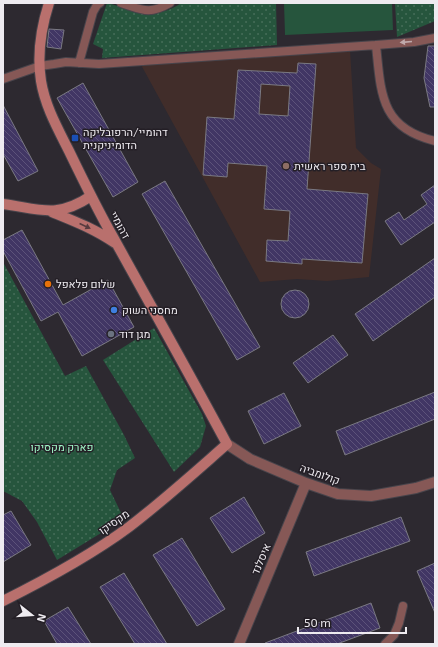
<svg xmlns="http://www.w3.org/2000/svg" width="438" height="647" viewBox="0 0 438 647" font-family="'Exo 2',Heebo,sans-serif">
  <defs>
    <pattern id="park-dots" width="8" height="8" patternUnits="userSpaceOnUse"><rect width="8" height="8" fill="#26553d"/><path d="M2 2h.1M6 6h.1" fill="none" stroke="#466e59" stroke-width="1.8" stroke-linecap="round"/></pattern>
    <pattern id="building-back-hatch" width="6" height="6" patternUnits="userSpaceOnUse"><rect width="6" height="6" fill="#413664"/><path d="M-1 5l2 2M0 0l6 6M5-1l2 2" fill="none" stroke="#5d537a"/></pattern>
  </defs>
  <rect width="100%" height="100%" fill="#2d2930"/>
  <path fill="#412d2a" d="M350,50L356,148L371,163L381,169L369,277L327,281L297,279L260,282L140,63Z"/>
  <path fill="url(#park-dots)" d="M107,3C133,10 157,21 181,3H276L277,45L102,58L103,49L93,44Z
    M395,3H435V21L397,37Z
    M3,262L65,376L86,366L124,435L135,458L117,470L110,490L124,519L57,560L37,522L22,501L3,491Z
    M154,328L202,414L206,426L200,447L174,472L103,360Z"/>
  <path fill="#26553d" d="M284,3H392L393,30L285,35Z"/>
  <path fill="url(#building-back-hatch)" stroke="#7a7982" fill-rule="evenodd" d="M49,29L64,30L61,49L47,47Z
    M428,46H435V107H430L424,78Z
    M298,63L316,64L307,189L368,194L362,263L302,259V264L266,261L267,240L288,241L290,211L264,209L267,166L228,163L227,177L203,175L207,117L234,119L238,70L297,73ZM261,84L290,86L288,116L259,114Z
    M83,83L138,182L113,197L57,98Z
    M3,105L38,171L18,181L3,154Z
    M165,181L260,347L237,360L142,194Z
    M435,185V222L401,245L385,221L399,212L404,220L427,204L421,195Z
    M22,230L63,305L108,280L134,327L82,356L58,312L41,321L3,251V240Z
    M435,258V297L373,341L355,314Z
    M281 304a14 14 0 1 1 28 0a14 14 0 1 1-28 0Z
    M333,335L348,355L308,383L293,363Z
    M435,392V419L345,455L336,431Z
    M284,393L301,426L264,444L248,411Z
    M244,497L265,533L232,553L210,518Z
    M11,511L31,545L3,562V515Z
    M401,517L410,541L314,576L306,552Z
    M182,538L225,609L197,626L153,555Z
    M435,563V613L417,571Z
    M124,573L167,644H135L100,587Z
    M371,603L380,628L337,644H265V643Z
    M68,607L91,644H57L44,621Z"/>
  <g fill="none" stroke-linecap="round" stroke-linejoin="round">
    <g stroke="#48444b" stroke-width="10">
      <path id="lane" d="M121,3C143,10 149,15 170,3
        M376,45C381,93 380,128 435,141
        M79,63L93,12L97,5L100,3
        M3,79L40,66L54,64L66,62L99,64L376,45L414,42L435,38
        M385,644L394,635L399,623L403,606"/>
    </g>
    <g stroke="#48444b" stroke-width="12">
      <path id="street" d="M227,444L250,459L306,483L338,494L371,496L416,488L435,482
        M239,644L306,483"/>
    </g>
    <g stroke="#48444b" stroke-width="12">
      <path id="secondary" d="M3,204C40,209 57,219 91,196
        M52,212C74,221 95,229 115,243
        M3,601C47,579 90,556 129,527C163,501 195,472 227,444C190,375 151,306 113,237C97,209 83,180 69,151C58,129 45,106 41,81C37,55 41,28 49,3"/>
    </g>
    <use href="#lane" stroke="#865856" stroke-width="8"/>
    <use href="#street" stroke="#865856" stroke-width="10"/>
    <use href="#secondary" stroke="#b9706d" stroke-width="10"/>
  </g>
  <defs><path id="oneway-solid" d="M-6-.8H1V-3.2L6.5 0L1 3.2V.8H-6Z"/></defs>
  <use fill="#bfa9ab" href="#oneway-solid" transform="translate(406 42) rotate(175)"/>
  <use fill="#583b3f" href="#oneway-solid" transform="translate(85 226) rotate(25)"/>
  <rect fill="#1a4fb4" stroke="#241f26" stroke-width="1.5" x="71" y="134" width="8" height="8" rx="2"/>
  <circle fill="#8d6e63" stroke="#241f26" stroke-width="1.5" cx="286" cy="166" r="4"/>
  <circle fill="#e8710a" stroke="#241f26" stroke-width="1.5" cx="48" cy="284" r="4"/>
  <circle fill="#3f7fe0" stroke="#241f26" stroke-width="1.5" cx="114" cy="310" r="4"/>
  <circle fill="#6b7280" stroke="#241f26" stroke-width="1.5" cx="111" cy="334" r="4"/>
  <g text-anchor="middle" stroke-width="3" stroke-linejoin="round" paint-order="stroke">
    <g font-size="11" fill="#eeebf0" stroke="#241f26" text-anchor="start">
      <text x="83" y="136">דהומיי/הרפובליקה<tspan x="83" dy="13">הדומיניקנית</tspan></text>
      <text x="294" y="170">בית ספר ראשית</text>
      <text x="56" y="288">שלום פלאפל</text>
      <text x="122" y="314">מחסני השוק</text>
      <text x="119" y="338">מגן דוד</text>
    </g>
    <g font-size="11" fill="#eeebf0" stroke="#241f26">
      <text transform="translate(120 225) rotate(61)" y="4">דהומיי</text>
      <text transform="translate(320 474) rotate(20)" y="4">קולומביה</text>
      <text transform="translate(114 522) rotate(-35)" y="4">מקסיקו</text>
      <text transform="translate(261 559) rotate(-67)" y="4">איסלנד</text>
    </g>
    <g font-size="11" fill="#a1f8c8" stroke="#241f26">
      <text x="62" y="451">פארק מקסיקו</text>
    </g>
  </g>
  <rect width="438" height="647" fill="none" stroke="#eeebf0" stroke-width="8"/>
  <g transform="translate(32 615) rotate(107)" stroke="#241f26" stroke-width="3" paint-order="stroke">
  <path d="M0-3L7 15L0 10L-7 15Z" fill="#eeebf0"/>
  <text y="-6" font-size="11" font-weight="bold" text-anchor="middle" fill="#eeebf0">N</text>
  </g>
  <path d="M298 627v6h108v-6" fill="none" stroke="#eeebf0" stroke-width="2"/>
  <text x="304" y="627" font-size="12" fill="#eeebf0" stroke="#241f26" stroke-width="3" paint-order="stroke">50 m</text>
</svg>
